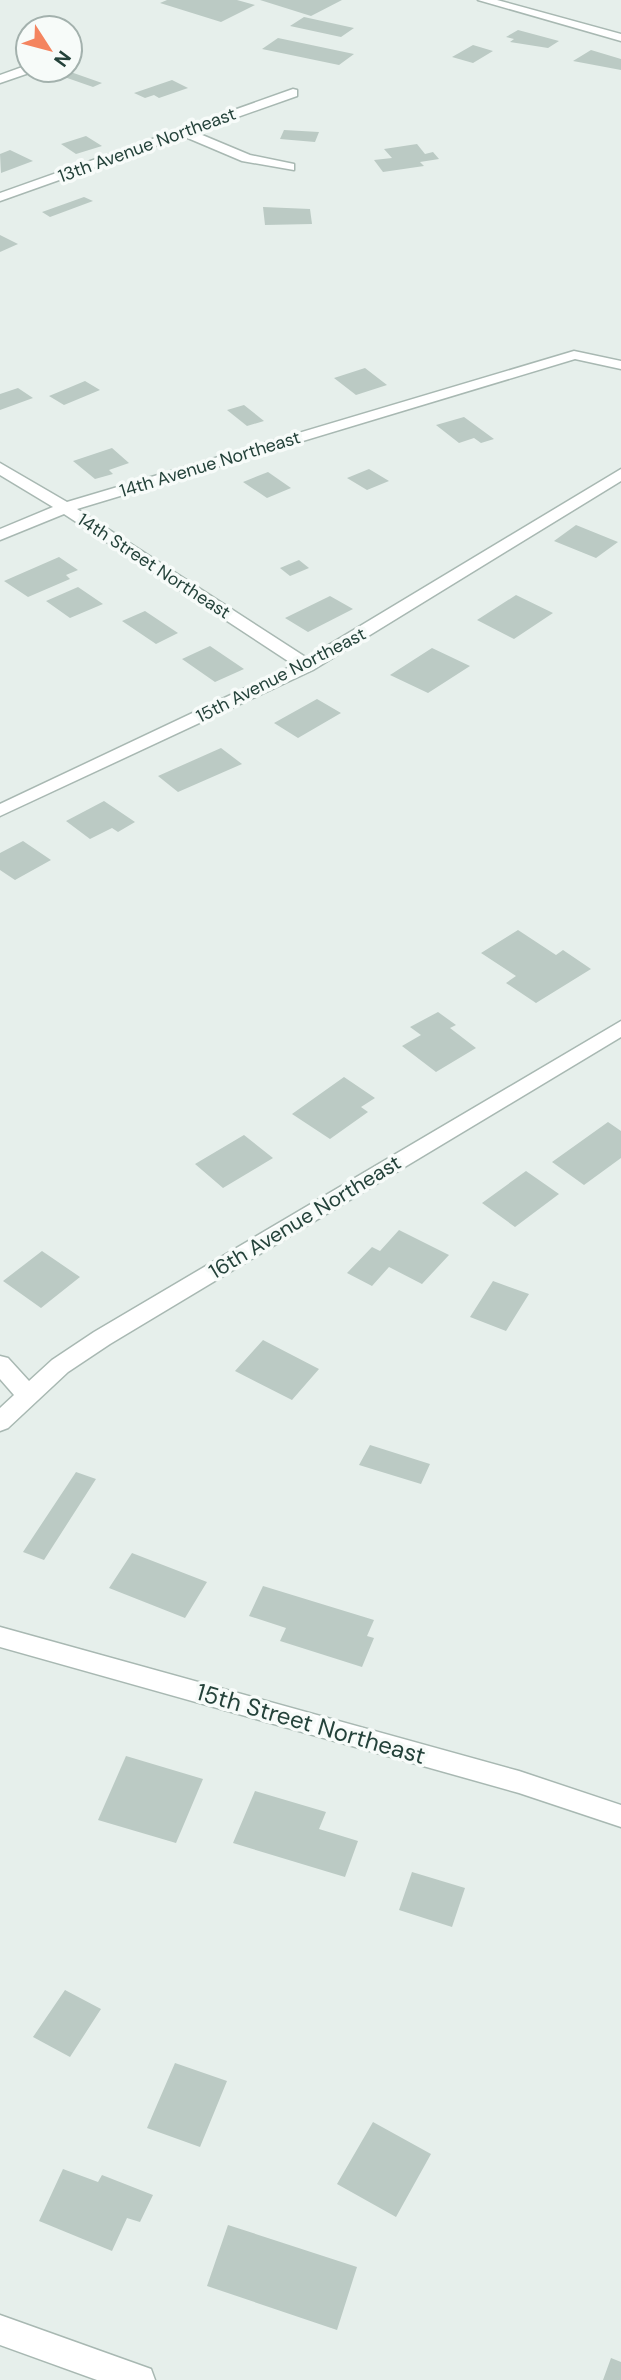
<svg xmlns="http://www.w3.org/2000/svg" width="621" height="2380" viewBox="0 0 621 2380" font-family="'DM Sans',sans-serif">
  <rect width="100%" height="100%" fill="#e6efeb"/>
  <path fill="#bbcac4" d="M167,0H237L255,5L221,22L160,3Z
    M260,0H342L311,16Z
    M304,17L354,28L341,37L290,26Z
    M518,30L559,41L548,48L510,42L514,39L506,37Z
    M278,38L354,54L339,65L262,49Z
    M473,45L493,51L473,63L452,57Z
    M591,50L621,59V70L573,61Z
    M55,70H65L102,83L93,87L50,72Z
    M172,80L188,88L159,98L154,95L145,98L134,93Z
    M284,130L319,132L315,142L280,139Z
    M86,136L102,146L76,154L61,144Z
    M417,144L425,154L433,152L439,159L420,162L424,166L383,172L374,160L392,158L384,149Z
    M10,150L33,161L1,173L0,154Z
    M84,197L93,201L50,217L42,212Z
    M263,207L310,209L312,224L265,225Z
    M0,235L18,244L0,252Z
    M365,368L387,385L356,395L334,378Z
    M85,381L100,390L64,405L49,396Z
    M18,388L33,398L0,410V394Z
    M244,405L264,421L247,426L227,410Z
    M464,417L494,439L481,443L474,438L459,443L436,425Z
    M112,448L129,463L109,470L113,474L95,479L73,461Z
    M369,469L389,481L367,490L347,478Z
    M268,472L291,488L267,498L243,482Z
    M576,525L618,542L596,558L554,541Z
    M59,557L78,570L66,575L70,579L28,597L4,581Z
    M299,560L309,568L290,576L280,568Z
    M78,587L103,604L70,618L46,601Z
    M516,595L553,613L514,639L477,620Z
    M330,596L353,609L308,632L285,618Z
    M145,611L178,633L156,644L122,621Z
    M210,646L244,669L215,682L182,659Z
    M432,648L470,666L428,693L390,675Z
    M317,699L341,713L298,738L274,723Z
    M221,748L242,764L178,792L158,776Z
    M104,801L135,822L118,832L112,828L90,839L66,821Z
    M23,841L51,860L15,880L0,870V853Z
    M518,930L556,955L563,950L591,969L536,1003L506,983L516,976L481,953Z
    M438,1012L456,1025L450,1028L476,1048L436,1072L402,1046L421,1035L410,1027Z
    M344,1077L375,1098L361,1107L368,1112L330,1139L292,1114Z
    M608,1122L621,1131V1158L584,1185L552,1162Z
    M244,1135L273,1158L223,1188L195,1164Z
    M526,1171L559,1194L515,1227L482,1203Z
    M399,1230L449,1255L422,1284L389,1267L372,1286L347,1273L372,1247L380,1251Z
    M42,1251L80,1277L41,1308L3,1281Z
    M493,1281L529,1294L506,1331L470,1317Z
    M263,1340L319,1369L292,1400L235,1371Z
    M370,1445L430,1464L421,1484L359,1465Z
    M76,1472L96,1479L44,1560L23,1552Z
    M132,1553L207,1582L185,1618L109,1588Z
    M263,1586L374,1620L367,1636L374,1638L362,1667L280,1641L286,1628L249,1616Z
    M126,1756L203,1779L176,1843L98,1820Z
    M255,1791L326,1812L319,1829L358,1841L345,1877L233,1843Z
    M412,1872L465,1888L452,1927L399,1910Z
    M65,1990L101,2009L70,2057L33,2037Z
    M175,2063L227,2081L200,2147L147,2128Z
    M373,2122L431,2154L396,2217L337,2184Z
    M63,2169L98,2182L102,2175L153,2195L140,2222L127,2218L112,2251L39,2221Z
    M228,2225L357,2267L337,2330L207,2286Z
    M611,2358L621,2362V2380H603Z"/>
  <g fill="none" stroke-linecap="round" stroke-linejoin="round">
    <g stroke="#a8b8b2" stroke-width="3">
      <path id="street" d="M478,0H497L621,34V41Z
        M70,47L77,48L79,50L70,55Z
        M28,65V70L32,72L0,83V75Z
        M293,89L297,90V96L195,132L250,155L294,164V170L242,161L183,136L0,201V193Z
        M574,351L621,361V369L575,359L77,509L307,658L621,469V481L313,670L0,816V804L294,665L64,514L0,540V529L53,507L0,475V463L67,502Z
        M621,1021V1037L110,1344L68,1372L8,1428L0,1431V1408L14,1395L0,1379V1356L8,1358L29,1381L52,1360L94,1332Z
        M0,1627L519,1771L621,1805V1827L519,1793L0,1647Z
        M0,2315L151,2369L155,2380H97L0,2345Z"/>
    </g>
    <use href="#street" fill="#fff" fill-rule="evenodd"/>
  </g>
  <g text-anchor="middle" stroke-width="7" stroke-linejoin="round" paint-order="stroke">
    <g font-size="18" fill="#24423a" stroke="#f7fbf9">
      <text transform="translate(147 145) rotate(-20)" y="6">13th Avenue Northeast</text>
      <text transform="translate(210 464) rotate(-17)" y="6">14th Avenue Northeast</text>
      <text transform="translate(154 566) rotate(33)" y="6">14th Street Northeast</text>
      <text transform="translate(281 675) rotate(-27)" y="6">15th Avenue Northeast</text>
    </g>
    <g font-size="21" fill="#24423a" stroke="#f7fbf9">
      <text transform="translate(305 1217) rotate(-31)" y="7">16th Avenue Northeast</text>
    </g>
    <g font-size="24" fill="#24423a" stroke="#f7fbf9">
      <text transform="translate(311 1724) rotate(16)" y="8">15th Street Northeast</text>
    </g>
  </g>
  <g transform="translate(49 49) rotate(126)"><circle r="33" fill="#f7fbf9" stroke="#a3b1ad" stroke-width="2"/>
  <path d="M0-5L12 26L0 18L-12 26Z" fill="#f4845f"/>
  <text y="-10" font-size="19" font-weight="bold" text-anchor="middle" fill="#24423a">N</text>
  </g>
</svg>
